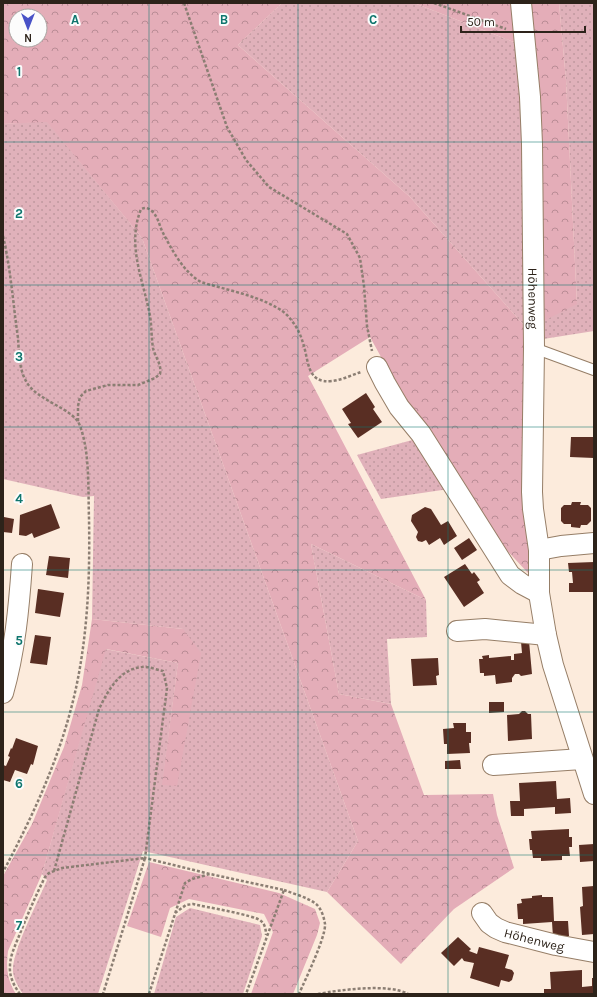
<svg xmlns="http://www.w3.org/2000/svg" width="597" height="997" viewBox="0 0 597 997" font-family="Karla,sans-serif">
  <defs>
    <pattern id="grass-dots" width="8" height="8" patternUnits="userSpaceOnUse"><rect width="8" height="8" fill="#e0b1ba"/><path d="M2 2h.1M6 6h.1" fill="none" stroke="#c0989f" stroke-width="1.8" stroke-linecap="round"/></pattern>
    <pattern id="forest-crowns" width="20" height="18" patternUnits="userSpaceOnUse"><rect width="20" height="18" fill="#e4adb8"/><path d="M2 6a3 3 0 1 1 6 0M12 15a3 3 0 1 1 6 0" fill="none" stroke="#b98c95"/></pattern>
  </defs>
  <rect width="100%" height="100%" fill="#fcebdc"/>
  <path fill="url(#grass-dots)" d="M282,3H414L524,46L577,304L566,80L559,3H594V331L537,340L410,197L238,45Z
    M47,121L142,238L358,841L327,892L143,851L98,994H23C19,988 14,980 13,972C11,953 39,900 47,880L42,874L105,649L178,663L162,785L183,629L92,619L94,496L83,497L3,479V124Z
    M416,439L449,489L381,499L357,455Z
    M311,544L426,600L427,637L387,639L391,704L339,694Z
    M190,908L260,925L262,936L243,994H154L176,917Z"/>
  <path fill="url(#forest-crowns)" fill-rule="evenodd" d="M3,3H282L238,45L410,197L537,340L528,573L460,500L370,337L308,376L426,600L311,544L339,694L391,704L424,795L493,794L497,815L514,868L454,909L401,964L327,892L358,841L142,238L47,122L3,124ZM16,16H40V40H16Z
    M414,3H559L566,80L577,304L538,324L524,46Z
    M92,619L183,629L201,653L177,786L162,785L178,663L106,649L42,874L8,951C6,967 7,980 16,994H3V876L32,824L64,747L82,685Z
    M149,862L279,893L315,909L320,923L317,935L293,994H251L273,932L264,914L189,899L170,908L161,937L127,926Z"/>
  <path fill="#592e23" d="M366,393L375,407L373,409L382,422L358,438L348,424L351,423L342,409Z
    M571,437H594V458L570,457Z
    M572,502H581L580,505H588L591,508V521L587,525H581L580,528L571,527V524H564L561,521V508L564,505H571Z
    M51,504L60,528L34,538L32,533L26,536L19,535L20,515Z
    M425,507L431,509L441,525L448,521L457,536L444,545L440,538L429,545L426,540L422,542L418,541L416,537L418,532L411,521L412,515Z
    M4,517L14,519L12,533L3,532Z
    M469,538L477,550L462,560L454,548Z
    M49,556L70,558L68,578L46,575Z
    M594,562V592H569V583H573L572,572H569L568,563Z
    M465,564L472,574L474,572L480,580L477,582L484,593L464,607L444,577Z
    M38,589L64,593L60,617L35,613Z
    M35,635L51,637L47,665L30,663Z
    M529,641L532,674L521,676L519,674H515L512,678V682L496,684L495,675L484,676V673H480L479,659H483L482,656L489,655V658L511,656V660H514V654L522,653L521,642Z
    M438,658L439,675L436,676L437,685L413,686L411,659Z
    M489,702H504V712L489,713Z
    M522,711H525L528,714H531L532,739L508,741L507,715L519,714Z
    M453,723H466V732H471V743H469L470,753L447,754V744H444L443,729L454,728Z
    M16,738L38,746L33,765L31,764L27,774L15,770L10,782L3,780V765L6,766L10,757L8,756L11,748L12,749Z
    M460,760L461,769H445V761Z
    M556,781L557,799L570,798L571,813L555,814V807L524,809V816H511L510,801H520L519,783Z
    M569,829V837H572V847H569L570,856H562V860L541,861V858H533L532,850H530L529,839H532L531,831Z
    M594,844V861L580,862L579,845Z
    M594,886V934L582,935L580,907L583,906L582,887Z
    M542,895V897H553L554,921H568L569,936L553,937L552,922L523,924V919H518L517,904L522,903L521,899L532,898V896Z
    M458,937L471,949L469,951L477,954L479,947L509,955L505,968L512,970L514,973L512,980L509,982L501,980L499,987L470,978L474,963L464,961L462,958L454,966L441,953Z
    M582,970V987L592,986V978H594V994H544V989H551L550,972Z"/>
  <g fill="none" stroke-linecap="round" stroke-linejoin="round">
    <g stroke="#967e67" stroke-width="12">
      <path id="lane" d="M534,348L594,370"/>
    </g>
    <g stroke="#967e67" stroke-width="22">
      <g id="street">
        <path id="s1" d="M521,3L530,97L532,144L534,348L532,492L533,509L539,550V593L546,635L553,665L594,794"/>
        <path d="M377,367L385,383L399,407L421,434L510,575L522,584L539,593"/>
        <path d="M539,550L561,546L594,543"/>
        <path d="M457,631L485,629L546,635"/>
        <path d="M3,693C15,651 19,607 22,564"/>
        <path d="M493,765L582,759"/>
        <path id="s2" d="M482,913L489,923L496,928L505,932L556,945L594,952"/>
      </g>
    </g>
    <path stroke="#8b7e73" stroke-width="2.5" stroke-dasharray="3 2" stroke-linecap="butt" d="M184,3L227,127L246,160L269,187L347,234L360,258L364,286L367,326L372,351
      M434,3L506,29
      M3,236C11,270 13,304 18,338C19,352 19,369 26,381C36,401 74,408 80,426C90,452 88,491 89,518C90,575 88,632 76,688C62,753 34,814 3,872
      M78,421V406L80,397L86,391L108,385H138L155,378L160,374C162,364 155,357 153,348C151,336 152,323 149,311C142,277 127,244 141,209C146,207 148,208 152,211C158,217 159,224 162,231C171,248 183,272 201,282C226,290 266,297 286,314C294,322 300,332 303,343C309,360 306,384 332,381C342,380 352,375 361,372
      M54,871L99,709C108,691 119,669 142,667C148,666 157,670 163,671L167,688L145,858L210,874
      M284,890C294,894 307,897 316,904C321,908 324,917 325,924C326,937 305,980 299,994
      M175,913L186,905L193,904C205,907 255,915 261,921C265,924 266,930 266,935
      M20,994C14,986 9,976 10,966C10,956 15,946 19,936C27,916 35,897 45,877L49,873L62,868L145,858L103,994
      M149,994L185,883L192,879L210,874L284,890L246,994
      M200,994L204,993
      M318,994C339,990 389,983 408,994"/>
    <use href="#lane" stroke="#fff" stroke-width="10"/>
    <use href="#street" stroke="#fff" stroke-width="20"/>
  </g>
  <path fill="none" stroke="#0f766e" stroke-width="1" stroke-opacity="0.55" d="M149,3V994M298,3V994M448,3V994M3,142H594M3,285H594M3,427H594M3,570H594M3,712H594M3,855H594"/>
  <g text-anchor="middle" stroke-width="4" stroke-linejoin="round" paint-order="stroke">
    <g font-size="13" fill="#2d231a" stroke="#fcfcfc">
      <text dy="5" stroke="none"><textPath href="#s1" startOffset="296">Höhenweg</textPath></text>
      <text dy="5" stroke="none"><textPath href="#s2" startOffset="61">Höhenweg</textPath></text>
    </g>
  </g>
  <g font-size="13" text-anchor="middle" font-weight="bold" fill="#0f766e" stroke="#fcfcfc" stroke-width="4" stroke-linejoin="round" paint-order="stroke">
    <text x="75" y="24">A</text>
    <text x="224" y="24">B</text>
    <text x="373" y="24">C</text>
    <text x="19" y="76">1</text>
    <text x="19" y="218">2</text>
    <text x="19" y="361">3</text>
    <text x="19" y="503">4</text>
    <text x="19" y="645">5</text>
    <text x="19" y="788">6</text>
    <text x="19" y="930">7</text>
  </g>
  <rect width="597" height="997" fill="none" stroke="#2d231a" stroke-width="8"/>
  <g transform="translate(28 28) rotate(180)"><circle r="19" fill="#fcfcfc" stroke="#a9a5a2"/>
  <path d="M0-3L7 15L0 10L-7 15Z" fill="#4952c7"/>
  <text y="-6" font-size="11" font-weight="bold" text-anchor="middle" fill="#2d231a">N</text>
  </g>
  <path d="M461 26v6h124v-6" fill="none" stroke="#2d231a" stroke-width="2"/>
  <text x="467" y="26" font-size="12" fill="#2d231a" stroke="#fcfcfc" stroke-width="3" paint-order="stroke">50 m</text>
</svg>
